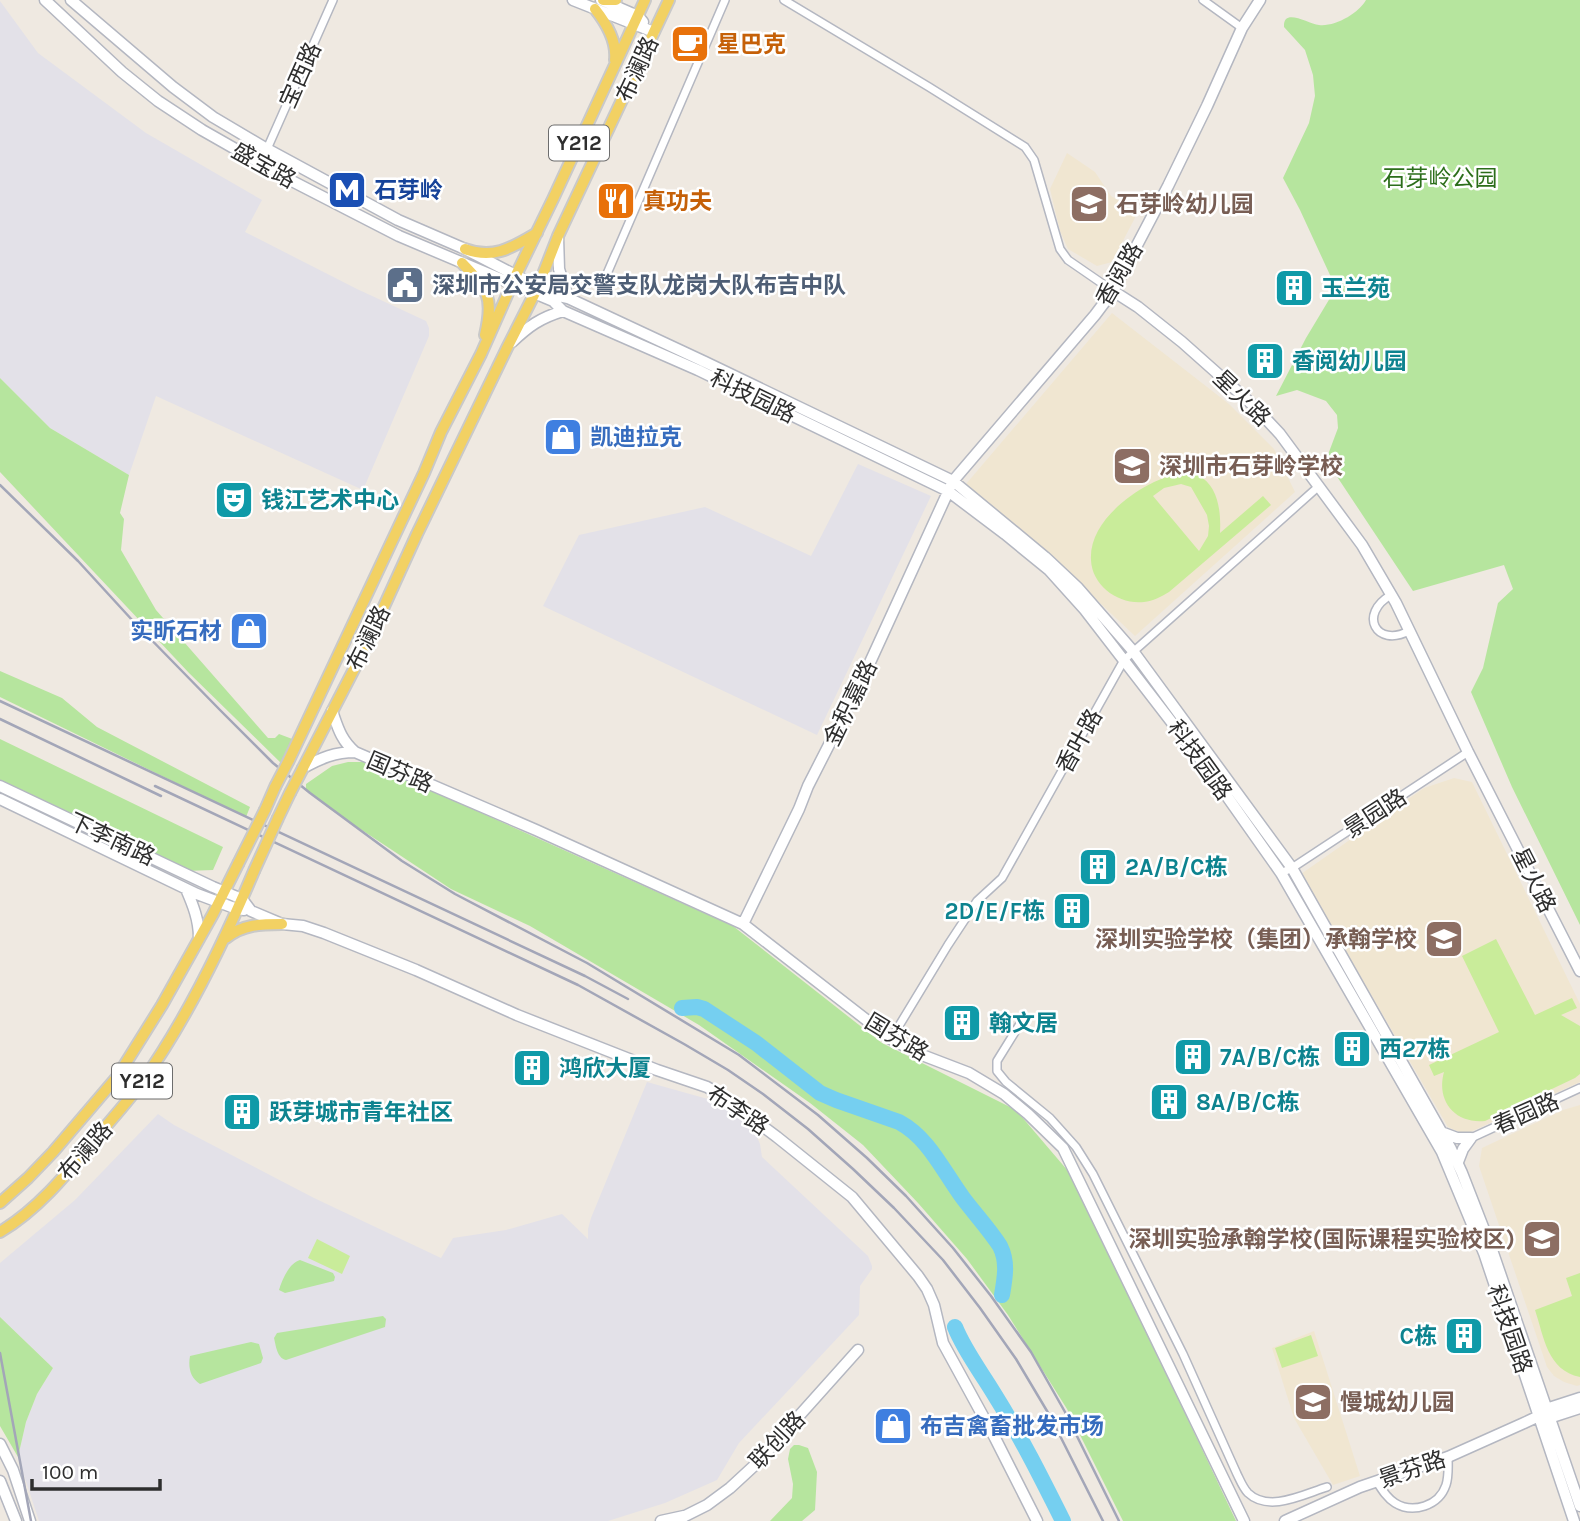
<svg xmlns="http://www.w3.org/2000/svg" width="1580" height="1521" viewBox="0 0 1580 1521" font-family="Karla,'Noto Sans SC',sans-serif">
  <rect width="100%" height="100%" fill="#efe9e1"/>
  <path fill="#e3e1e8" d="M0,1L38,53L146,133L262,200L245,232L357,289L426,321L429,328V336L363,490L156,396L129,475L50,428L0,378Z
    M858,464L931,496L817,735L543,606L579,535L705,507L811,556Z
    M647,1082L722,1103L754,1130L760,1144L762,1157L868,1256L872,1266V1269L860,1286L859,1315L739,1443L717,1480L665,1503L608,1521H39L18,1457L26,1422L37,1394L53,1368L0,1317V1263L75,1200L158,1114L174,1125L314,1198L441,1258L453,1238L506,1230L562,1214L588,1239V1229L591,1218Z"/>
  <path fill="#f0e6d1" d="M1067,153L1095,172L1111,196L1138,212L1112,262L1097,266L1068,249L1060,231L1050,189Z
    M1112,313L1229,404L1274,449L1295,492L1135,636L1048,554L966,484Z
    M1454,778L1472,782L1580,1004V1082L1468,1133L1459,1132L1448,1127L1301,874L1424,788Z
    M1580,1105V1385L1577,1386L1564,1382L1554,1376L1547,1367L1479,1166L1482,1148L1563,1110Z
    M1314,1331L1360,1476L1333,1485L1294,1418L1272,1348Z"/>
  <path fill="#b6e59e" d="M1366,0H1580V925L1512,787L1471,692L1483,668L1498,603L1513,589L1504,565L1413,591L1326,460L1338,428L1337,415L1326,401L1297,390L1276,396L1306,338L1336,288L1300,210L1283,178L1309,123L1315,96L1313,75L1305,50L1284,27C1283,7 1308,24 1319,25C1335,27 1359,13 1366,0Z
    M0,378L50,428L129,475L120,513L124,519L121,550L156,610L268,738H275L279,734L295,740L283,765L189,673L0,472Z
    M0,671L62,698L97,727L250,807L246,817L0,697Z
    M0,739L223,847L213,870L185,871L0,782Z
    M348,762H365L388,771L733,926L882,1043L1016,1110L1074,1178L1236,1521H1123L1067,1409L1008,1315L967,1259L918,1203L863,1145L810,1103L699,1025L530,926L451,889L330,809L306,790V784L332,766Z
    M300,1260L333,1273L335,1277L334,1281L285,1293L279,1290C282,1280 289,1263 300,1260Z
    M383,1316L386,1319L385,1327L286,1360C277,1358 276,1346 274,1338L277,1333Z
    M0,1317L53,1368L37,1394L26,1422L18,1457L0,1426Z
    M251,1342L259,1344L263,1358L261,1363L200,1384C190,1378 188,1367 190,1356Z
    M794,1445H799L808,1448L817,1472L815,1510L802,1521H770L792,1498L793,1484L788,1459L790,1449Z"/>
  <path fill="#c9ec9a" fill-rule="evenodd" d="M1186,472C1190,473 1194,473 1198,475C1219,486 1221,513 1220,533L1263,496L1271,505L1169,592C1161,597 1153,601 1144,602C1119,605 1092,586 1091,560C1088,517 1148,477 1186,472ZM1181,484L1191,487L1207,515L1209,526L1208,536L1199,551L1153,496L1164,488Z
    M1496,939L1535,1015L1572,998L1577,1008L1561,1015L1580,1026V1074L1575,1078L1485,1121C1454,1124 1436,1100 1444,1072L1434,1076L1429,1065L1499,1032L1462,956Z
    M317,1239L350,1256L342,1274L308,1258Z
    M1580,1273V1377C1547,1370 1544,1337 1535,1310L1572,1296L1566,1278Z
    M1311,1335L1318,1356L1282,1368L1275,1348Z"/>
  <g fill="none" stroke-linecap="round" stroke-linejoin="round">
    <path stroke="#75cff0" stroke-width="16" d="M682,1008L697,1007L704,1009L756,1043L820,1093L836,1100L899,1122C929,1138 943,1171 963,1198C975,1214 989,1229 1000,1246C1008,1262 1005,1277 1002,1295
      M955,1327C965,1352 982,1373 996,1397C1021,1437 1042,1479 1063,1521"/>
    <g stroke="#b4b7c1" stroke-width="10">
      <path id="street" d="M784,0L929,87L1025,147L1034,160L1060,249L1068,260L1113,291
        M1203,0L1242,28
        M267,149L333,0
        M600,290L725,0
        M1391,595C1358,614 1376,648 1409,631
        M1281,873L1292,868L1468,752
        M1023,1019L997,1061V1071L1006,1082L1050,1118L1076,1147L1093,1174L1183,1354L1237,1474C1240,1480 1243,1488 1248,1493C1269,1513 1304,1494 1327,1487
        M891,1039L948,945L977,901L1002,878L1124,660L1319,486
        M1471,1138L1580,1088
        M1377,1482C1382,1490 1387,1498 1395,1503C1413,1514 1439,1506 1446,1485C1449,1476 1448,1466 1448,1457"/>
    </g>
    <g stroke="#b4b7c1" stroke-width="13">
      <path id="secondary" d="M45,0L122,72L158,101L202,130L290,180L399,236L553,301L563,311L698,370L948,491L1005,534L1049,570L1085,610L1207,768L1281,873L1442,1152L1484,1253L1574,1521
        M71,0L173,87L213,117L267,149L398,220L465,249L554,295L568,298L705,362L953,481L1045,557L1078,588L1133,651L1292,868L1451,1149L1462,1173L1492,1250L1580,1506
        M573,0L654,32
        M601,0L638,16L643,22
        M558,237L559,269L568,298
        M1113,291L1138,307L1182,342L1254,406L1280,434L1362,545L1396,603L1468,752L1580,971
        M512,342C529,326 540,318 563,311
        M332,711C338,728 341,740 355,752L536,830L743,924L891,1039L922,1055L969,1073L1004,1094L1028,1114L1063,1148L1244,1521
        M303,768C321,758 335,752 355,752
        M0,786L213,887L242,899L251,911L282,924L303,926L324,933L416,970L517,1015L657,1070L707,1087L721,1095L777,1137L852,1197L918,1276L927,1289L934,1305L943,1343L995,1438L1037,1521
        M0,799L197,894L237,909L244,910
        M186,889C193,905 199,920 199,938
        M743,924L799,809L808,786L861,682L953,481L1095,315L1113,291L1168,186L1207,106L1242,28L1260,0
        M1441,1132L1457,1138H1471
        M1458,1162L1463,1149L1471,1138
        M1543,1417L1549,1418L1580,1408
        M0,1444L13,1470L30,1521
        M0,1481L16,1521
        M661,1521L684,1516
        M678,1521L685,1516L707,1505L730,1488L756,1464L858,1350
        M1285,1521L1360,1487L1448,1457L1524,1423L1539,1416L1546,1409L1580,1398"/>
    </g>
    <g stroke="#c9c9c9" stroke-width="14">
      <path id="primary" d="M603,0H616
        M595,9C607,24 617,41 615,60
        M465,249C494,260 513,247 537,233
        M462,263C488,290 494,297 485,335
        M289,760L424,473L441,432L481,354L516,275L553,199L645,0
        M303,768L365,648L417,534L507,348L538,287L558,236L669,0
        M265,810L275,787
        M278,818L290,793
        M226,938C243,924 262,924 282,924
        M0,1203L28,1178L53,1152L117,1077L162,1005L213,914L238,864
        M0,1232C37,1210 65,1176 91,1144C108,1123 127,1103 142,1082C187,1019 224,942 254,871"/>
    </g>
    <use href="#street" stroke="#fff" stroke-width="7"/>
    <use href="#secondary" stroke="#fff" stroke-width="10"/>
    <use href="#primary" stroke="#f2d163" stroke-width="10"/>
    <path stroke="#a3a6b8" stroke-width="2.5" d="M0,485L78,561L133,621L220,710L273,763L310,793L402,861L455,894L587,963L739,1055L818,1115L867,1158L906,1196L953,1248L991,1296L1031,1352L1065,1412L1119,1521
      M0,701L585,976L628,999
      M0,719L161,796
      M155,786L578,985L684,1044L728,1070L763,1094L808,1129L853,1169L894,1208L943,1260L980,1308L1016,1359L1050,1416L1103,1521
      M0,1353L31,1521"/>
    <g stroke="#c9c9c9" stroke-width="14" stroke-linecap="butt">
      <path id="primary-bridge" d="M275,787L289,760
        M290,793L303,768
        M238,864L265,810
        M254,871L278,818"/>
    </g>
    <use href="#primary-bridge" stroke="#f2d163" stroke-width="10"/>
  </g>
  <defs>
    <g id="cafe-square" transform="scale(2.0125)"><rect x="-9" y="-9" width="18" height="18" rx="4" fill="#e8710a" stroke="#fff"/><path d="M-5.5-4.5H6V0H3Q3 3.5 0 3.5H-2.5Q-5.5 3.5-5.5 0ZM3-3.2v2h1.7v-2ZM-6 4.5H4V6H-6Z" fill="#fff"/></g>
    <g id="metro-square" transform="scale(2.0125)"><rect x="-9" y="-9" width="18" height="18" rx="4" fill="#1a4fb4" stroke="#fff"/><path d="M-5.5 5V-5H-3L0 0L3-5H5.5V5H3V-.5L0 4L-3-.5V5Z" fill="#fff"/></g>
    <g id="restaurant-square" transform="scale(2.0125)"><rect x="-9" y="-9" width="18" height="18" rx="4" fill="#e8710a" stroke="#fff"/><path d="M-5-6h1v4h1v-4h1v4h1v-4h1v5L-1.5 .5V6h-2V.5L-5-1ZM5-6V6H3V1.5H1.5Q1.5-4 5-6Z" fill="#fff"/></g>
    <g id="school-square" transform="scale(2.0125)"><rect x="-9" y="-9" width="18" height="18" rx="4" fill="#8d6e63" stroke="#fff"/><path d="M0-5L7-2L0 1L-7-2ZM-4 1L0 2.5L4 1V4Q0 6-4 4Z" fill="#fff"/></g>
    <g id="civic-square" transform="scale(2.0125)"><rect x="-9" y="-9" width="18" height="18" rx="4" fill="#5c6f8a" stroke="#fff"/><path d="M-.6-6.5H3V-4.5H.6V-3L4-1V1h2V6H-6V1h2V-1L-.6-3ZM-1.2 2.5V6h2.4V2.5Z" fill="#fff"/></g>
    <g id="building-square" transform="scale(2.0125)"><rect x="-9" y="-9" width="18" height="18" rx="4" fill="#0f9aa8" stroke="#fff"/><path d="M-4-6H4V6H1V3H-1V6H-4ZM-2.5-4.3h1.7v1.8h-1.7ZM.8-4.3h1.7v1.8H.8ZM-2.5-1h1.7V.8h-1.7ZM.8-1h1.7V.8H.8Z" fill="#fff"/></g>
    <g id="shop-square" transform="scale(2.0125)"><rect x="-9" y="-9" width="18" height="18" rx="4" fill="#3f7fe0" stroke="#fff"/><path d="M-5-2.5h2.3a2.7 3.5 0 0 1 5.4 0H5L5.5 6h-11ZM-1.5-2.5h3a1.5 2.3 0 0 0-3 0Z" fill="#fff"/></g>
    <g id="theatre-square" transform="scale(2.0125)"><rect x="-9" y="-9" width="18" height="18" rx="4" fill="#0f9aa8" stroke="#fff"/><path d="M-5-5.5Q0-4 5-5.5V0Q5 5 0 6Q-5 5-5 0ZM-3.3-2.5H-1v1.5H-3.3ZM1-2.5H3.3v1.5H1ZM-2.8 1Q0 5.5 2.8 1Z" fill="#fff"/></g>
  </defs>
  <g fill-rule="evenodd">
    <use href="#cafe-square" x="690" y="44"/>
    <use href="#metro-square" x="347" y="190"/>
    <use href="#restaurant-square" x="616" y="201"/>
    <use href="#school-square" x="1089" y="204"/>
    <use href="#civic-square" x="405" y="285"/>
    <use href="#building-square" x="1294" y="288"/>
    <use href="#building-square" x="1265" y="361"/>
    <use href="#shop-square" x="563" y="437"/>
    <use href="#school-square" x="1132" y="466"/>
    <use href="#theatre-square" x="234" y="500"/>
    <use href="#shop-square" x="249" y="631"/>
    <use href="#building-square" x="1098" y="867"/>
    <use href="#building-square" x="1072" y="911"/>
    <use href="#school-square" x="1444" y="939"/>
    <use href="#building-square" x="962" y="1023"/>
    <use href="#building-square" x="1352" y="1049"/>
    <use href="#building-square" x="1193" y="1057"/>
    <use href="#building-square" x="532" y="1068"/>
    <use href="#building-square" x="1169" y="1102"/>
    <use href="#building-square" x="242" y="1112"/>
    <use href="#school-square" x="1542" y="1239"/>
    <use href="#building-square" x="1464" y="1336"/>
    <use href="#school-square" x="1313" y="1402"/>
    <use href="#shop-square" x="893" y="1426"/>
  </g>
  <g text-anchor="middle" stroke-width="5" stroke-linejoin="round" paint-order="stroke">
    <g fill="#fff" stroke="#6d6d6d" stroke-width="2">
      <rect x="549" y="125.5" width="60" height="35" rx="5"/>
      <rect x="112" y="1063.5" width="60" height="35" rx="5"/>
    </g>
    <g font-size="21" font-weight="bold" fill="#2e2e2e">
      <text x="579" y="150">Y212</text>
      <text x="142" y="1088">Y212</text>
    </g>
    <g font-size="23" font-weight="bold" fill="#c56008" stroke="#fff" text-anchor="start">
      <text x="717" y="52">星巴克</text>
      <text x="643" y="209">真功夫</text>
    </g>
    <g font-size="23" fill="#2e2e2e" stroke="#fff">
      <text transform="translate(637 69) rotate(-65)" y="8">布澜路</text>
      <text transform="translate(300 75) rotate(-66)" y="8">宝西路</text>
      <text transform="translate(264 165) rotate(29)" y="8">盛宝路</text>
      <text transform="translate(1119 274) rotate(-60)" y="8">香阅路</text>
      <text transform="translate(753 396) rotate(26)" y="8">科技园路</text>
      <text transform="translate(1242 398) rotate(44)" y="8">星火路</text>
      <text transform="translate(368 638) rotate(-64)" y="8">布澜路</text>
      <text transform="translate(850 703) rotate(-64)" y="8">金积嘉路</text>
      <text transform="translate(1079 741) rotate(-61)" y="8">香叶路</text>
      <text transform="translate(1200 760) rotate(54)" y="8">科技园路</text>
      <text transform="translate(400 772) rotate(23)" y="8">国芬路</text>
      <text transform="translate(1375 813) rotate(-33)" y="8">景园路</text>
      <text transform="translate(112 839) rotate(25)" y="8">下李南路</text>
      <text transform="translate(1534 880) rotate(63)" y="8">星火路</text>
      <text transform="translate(897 1037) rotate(31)" y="8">国芬路</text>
      <text transform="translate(738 1110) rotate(34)" y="8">布李路</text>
      <text transform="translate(1526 1113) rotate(-24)" y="8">春园路</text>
      <text transform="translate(85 1151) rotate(-49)" y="8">布澜路</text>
      <text transform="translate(1510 1329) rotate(71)" y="8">科技园路</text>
      <text transform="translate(777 1440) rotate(-47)" y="8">联创路</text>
      <text transform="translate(1412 1469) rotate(-19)" y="8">景芬路</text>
    </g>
    <g font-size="23" fill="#2c6e1b" stroke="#fff">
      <text x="1440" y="186">石芽岭公园</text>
    </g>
    <g font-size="23" font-weight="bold" fill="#164399" stroke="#fff" text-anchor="start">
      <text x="374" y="198">石芽岭</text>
    </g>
    <g font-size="23" font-weight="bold" fill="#785e54" stroke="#fff" text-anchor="start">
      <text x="1116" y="212">石芽岭幼儿园</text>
      <text x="1159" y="474">深圳市石芽岭学校</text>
      <text x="1417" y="947" text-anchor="end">深圳实验学校（集团）承翰学校</text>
      <text x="1515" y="1247" text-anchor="end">深圳实验承翰学校(国际课程实验校区)</text>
      <text x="1340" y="1410">慢城幼儿园</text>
    </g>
    <g font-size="23" font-weight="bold" fill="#4e5e75" stroke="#fff" text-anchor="start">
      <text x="432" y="293">深圳市公安局交警支队龙岗大队布吉中队</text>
    </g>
    <g font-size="23" font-weight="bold" fill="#0d838f" stroke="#fff" text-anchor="start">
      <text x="1321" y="296">玉兰苑</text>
      <text x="1292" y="369">香阅幼儿园</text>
      <text x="261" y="508">钱江艺术中心</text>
      <text x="1125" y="875">2A/B/C栋</text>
      <text x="1045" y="919" text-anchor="end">2D/E/F栋</text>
      <text x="989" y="1031">翰文居</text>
      <text x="1379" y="1057">西27栋</text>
      <text x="1220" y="1065">7A/B/C栋</text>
      <text x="559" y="1076">鸿欣大厦</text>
      <text x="1196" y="1110">8A/B/C栋</text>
      <text x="269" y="1120">跃芽城市青年社区</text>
      <text x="1437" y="1344" text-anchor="end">C栋</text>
    </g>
    <g font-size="23" font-weight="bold" fill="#366cbe" stroke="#fff" text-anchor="start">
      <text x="590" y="445">凯迪拉克</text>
      <text x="222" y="639" text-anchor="end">实昕石材</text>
      <text x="920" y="1434">布吉禽畜批发市场</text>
    </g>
  </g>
  <path d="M32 1479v10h128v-10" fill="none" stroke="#2e2e2e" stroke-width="3.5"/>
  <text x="42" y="1479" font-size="21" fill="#2e2e2e" stroke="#ffffff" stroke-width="5" paint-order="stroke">100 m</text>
</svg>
